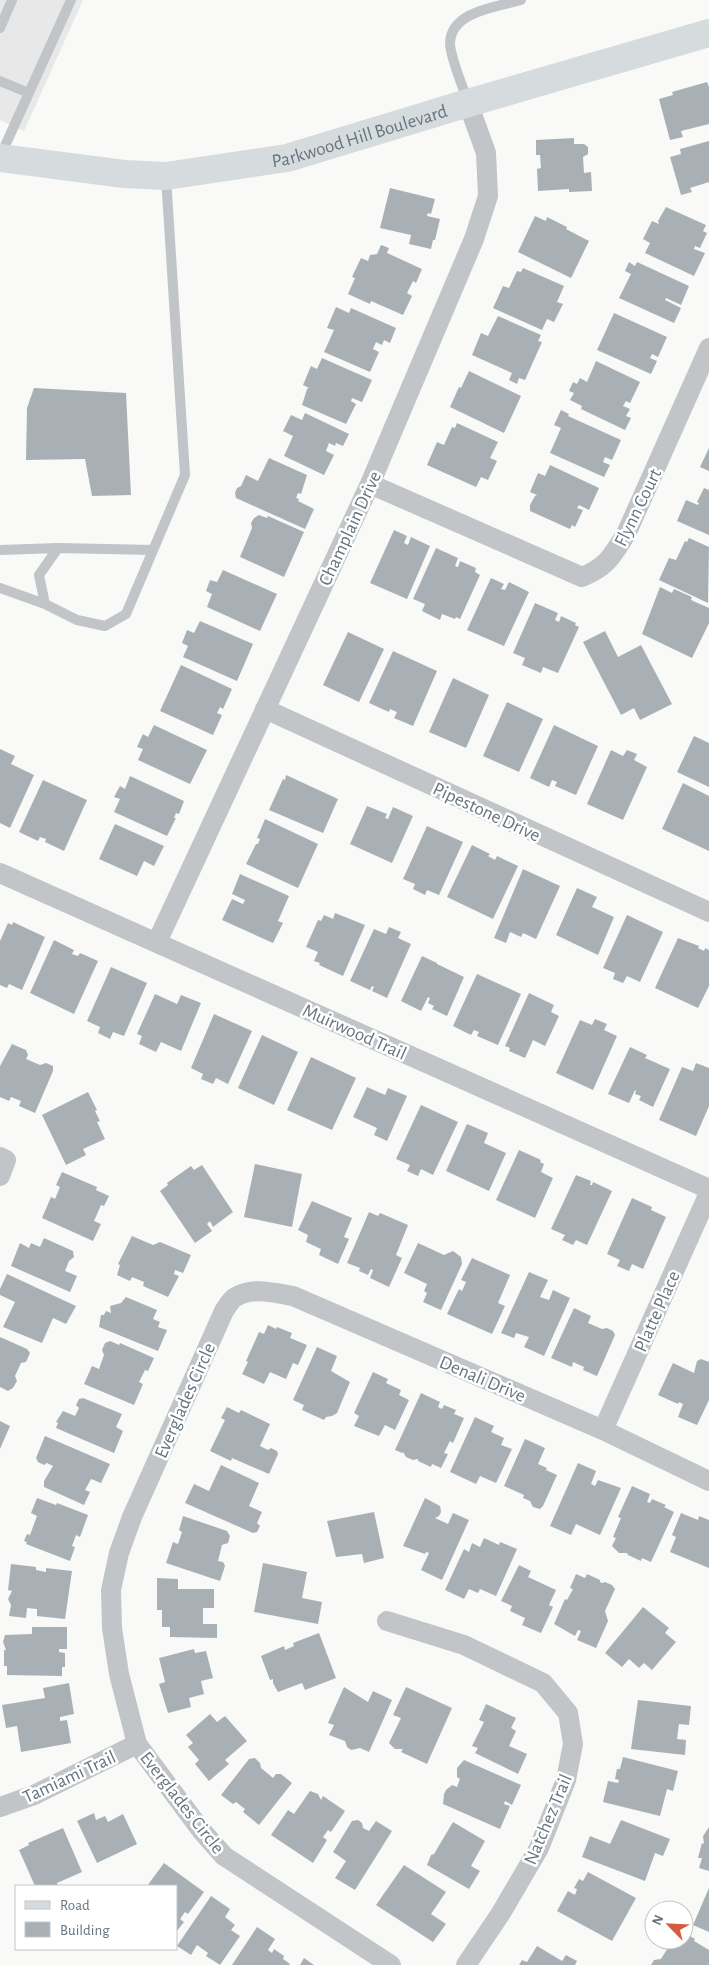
<svg xmlns="http://www.w3.org/2000/svg" width="709" height="1965" viewBox="0 0 709 1965" font-family="'Alegreya Sans',sans-serif">
  <rect width="100%" height="100%" fill="#f9f9f7"/>
  <path fill="#e7e8e7" d="M0,0H83L24,131L0,120Z"/>
  <path fill="#a9b0b5" d="M707,82L709,87V124L681,131L683,137L670,140L659,99L673,95L672,92Z
    M574,138V144H584L588,147V154L583,157L584,173L591,172L592,191L569,192V189L538,191L537,169L541,168L540,155H536V140Z
    M709,141V182L690,188L692,192L681,195L670,157L681,154L680,149Z
    M390,188L435,199L431,214L428,213L427,216L440,219L435,240H433L431,249L409,244L411,235L380,228Z
    M666,207L706,225L703,231L707,233L700,248L695,246L694,249L705,253L694,276L645,253L650,243L643,239L652,221L659,224L658,221Z
    M535,216L546,221L547,217L567,227L566,229L589,241L571,278L518,252Z
    M381,245L389,248L387,253L422,269L416,283L413,281L407,293L412,296L403,315L371,301L370,304L348,294L355,278L352,277L361,258L368,261L370,255L377,254Z
    M629,262L635,266L637,262L689,286L681,305L666,298L665,300L681,308L674,323L619,298L631,274L625,271Z
    M523,268L564,286L557,302L563,304L554,322L547,319L542,330L493,308L503,286L509,288L517,271L521,272Z
    M336,307L349,313L351,308L396,328L390,343L384,340L382,345L376,342L373,349L379,352L370,372L324,352L334,330L327,328Z
    M614,313L667,337L658,357L652,354L650,358L657,361L651,374L597,350Z
    M498,316L541,335L538,341L542,342L525,380L519,378L517,384L509,380L512,373L472,355L481,333L488,336Z
    M322,358L372,380L362,402L352,398L351,401L356,404L346,424L302,405L307,389L309,388L303,385L311,366L317,369Z
    M596,361L640,382L630,403L626,401L623,406L630,409L626,416L631,418L625,430L581,409L582,406L570,400L574,393L569,391L573,382L577,384L580,378L587,382Z
    M469,371L521,396L504,433L450,407L459,387L461,388Z
    M34,388L126,393L131,495L92,496L85,459L26,460L27,408Z
    M561,410L569,414L568,416L621,440L612,460L605,457L603,462L610,465L604,477L550,453L561,428L554,425Z
    M305,413L349,434L343,446L336,443L335,446L329,443L326,451L334,455L324,475L284,456L293,436L283,431L291,415L302,420Z
    M457,423L498,442L490,458L497,461L488,480L481,477L476,487L427,465L437,442L444,445L452,427L455,428Z
    M709,448V471L700,467Z
    M269,458L307,475L301,494L298,493L296,498L299,499L298,501L314,509L305,529L236,498L235,493L237,488L241,486L246,475L258,481Z
    M550,465L599,488L589,510L579,505L577,508L583,510L575,527L572,525L570,529L530,511V505L535,496L537,495L530,492L538,473L545,476Z
    M704,488L709,490V535L677,521L686,500L698,505L699,503L697,502Z
    M259,515L267,518L268,516L304,532L284,577L240,557L252,528L251,523L254,518Z
    M394,530L407,536L404,543L408,545L411,537L430,546L407,599L370,583Z
    M689,538L709,547L708,603L659,580L669,558L676,560L685,541L687,542Z
    M436,548L458,558L455,566L458,567L460,561L476,568L475,572L480,575L460,619L456,617L455,619L442,614L440,620L422,611L425,604L413,599Z
    M223,570L277,594L260,631L207,607L212,594L206,591L210,580L217,582Z
    M491,578L504,584L501,589L505,590L509,582L529,592L504,646L467,630Z
    M660,587L672,593L674,589L692,597L691,600L709,608V623L692,658L642,634Z
    M535,603L558,613L555,620L559,622L561,616L576,623L575,625L579,627L558,673L543,667L541,673L522,665L525,658L513,653Z
    M200,621L253,644L237,681L183,657L188,646L182,643L187,630L194,633Z
    M605,631L618,657L641,645L672,704L640,720L634,708L621,715L583,642Z
    M348,632L384,649L359,702L323,685Z
    M393,651L437,671L413,726L394,718L397,712L390,709L389,712L369,703Z
    M181,665L232,689L223,709L220,707L217,713L222,715L213,735L160,711Z
    M453,678L489,695L466,748L429,732Z
    M507,702L543,719L519,772L483,756Z
    M154,725L207,750L190,784L138,760L143,749L137,747L143,734L148,737Z
    M554,725L598,746L576,795L555,786L557,782L552,780L549,787L530,778Z
    M694,736L709,743V787L677,772Z
    M0,749L15,756L11,764L34,775L10,828L0,823Z
    M611,750L623,756L627,750L637,754L634,760L647,767L623,820L587,804Z
    M286,775L338,799L323,833L269,810L283,779L285,780Z
    M130,776L184,801L179,814L176,813L174,818H176L167,836L114,812L120,799L114,797L120,786L125,789Z
    M43,780L87,800L64,851L45,842L46,839L40,837L38,841L19,832Z
    M683,783L709,796V851L662,829Z
    M367,806L387,814L385,818L388,819L393,807L413,816L392,863L350,844Z
    M265,819L318,844L298,888L246,864L256,844H258L260,839L257,838Z
    M115,824L164,846L154,866L144,861L137,876L99,859Z
    M427,826L463,842L439,895L427,890L425,895L413,889L415,884L403,879Z
    M472,845L490,854L488,856L495,860L497,856L518,866L493,919L447,897Z
    M523,869L560,886L536,939L523,933L521,937L510,932L506,943L494,938Z
    M240,874L289,896L278,921L283,923L273,943L222,920L232,899L243,904L245,900L232,894Z
    M577,888L597,897L592,907L614,917L598,955L556,935Z
    M335,913L365,925L343,976L319,965L320,963L314,961L318,952L306,947L318,920L321,921L324,915L333,919Z
    M627,915L663,932L640,982L627,976L623,983L613,979L615,973L603,968Z
    M13,922L45,937L22,990L9,984L7,988L0,985V941L8,923L12,925Z
    M389,927L401,932L398,938L411,944L387,998L372,991L374,987L372,986L370,990L350,981L374,929L386,934Z
    M678,938L699,946L698,948L704,951L705,948L709,950V986L698,1008L655,988Z
    M54,940L74,950L72,954L78,956L80,953L98,961L74,1014L30,993Z
    M422,956L437,963V964L464,977L447,1016L432,1009L434,1006L428,1003L430,998L428,997L421,1011L401,1001Z
    M111,967L147,983L124,1036L113,1032L110,1039L98,1033L100,1027L87,1021Z
    M477,974L521,994L498,1045L477,1036L479,1032L474,1030L471,1035L453,1026Z
    M529,993L554,1005L551,1012L559,1016L545,1046L533,1040L525,1058L509,1051L510,1048L505,1046Z
    M155,994L177,1004L181,995L201,1003L181,1051L161,1042L156,1052L139,1044L142,1036L137,1034Z
    M214,1014L252,1031L228,1084L216,1078L213,1084L201,1079L203,1074L191,1068Z
    M595,1019L607,1024L604,1030L617,1036L593,1090L556,1073L580,1020L592,1025Z
    M262,1035L298,1052L274,1105L238,1088Z
    M12,1044L26,1050L28,1055L26,1059L40,1065L46,1063L53,1066V1071L35,1113L19,1106L21,1101L11,1097L9,1101L0,1097V1066Z
    M630,1047L647,1055L645,1058L670,1069L653,1107L639,1100L641,1096L635,1094L636,1091L635,1090L629,1103L608,1094Z
    M311,1057L356,1078L332,1130L287,1110Z
    M696,1063L709,1068V1106L696,1136L659,1120L682,1067L693,1071Z
    M367,1087L385,1095L388,1088L407,1096L387,1141L374,1135L377,1128L353,1117Z
    M88,1092L97,1110L95,1111L100,1121L97,1122L105,1139L83,1149L86,1155L66,1165L42,1115Z
    M421,1105L458,1122L433,1175L421,1169L418,1176L407,1171L410,1165L396,1159Z
    M467,1124L488,1133L484,1143L506,1153L489,1191L446,1171Z
    M519,1150L541,1160L540,1162L544,1164L541,1172L553,1178L535,1218L496,1200Z
    M255,1164L302,1174L292,1227L244,1217Z
    M202,1165L233,1212L213,1227L210,1221L207,1224L212,1231L195,1243L160,1191L168,1185L167,1183L191,1166L194,1170Z
    M62,1172L97,1187L96,1190L109,1196L104,1206L101,1205L94,1221L101,1224L93,1241L42,1218L51,1197L55,1199L60,1187L56,1185Z
    M576,1175L591,1181L590,1185H592L593,1182L612,1191L587,1245L576,1240L573,1245L562,1240L565,1235L551,1229Z
    M632,1198L652,1207L651,1210L666,1217L643,1269L632,1264L629,1271L617,1266L620,1260L607,1254Z
    M312,1201L352,1218L344,1237L349,1239L338,1264L319,1255L321,1249L306,1242L308,1235L298,1230Z
    M369,1212L378,1216L380,1213L408,1225L396,1255L402,1258L389,1287L370,1278L373,1270L371,1269L368,1275L359,1271L360,1268L347,1263Z
    M132,1236L153,1245L160,1242L191,1255L183,1273L175,1270L174,1274L179,1276L168,1297L143,1286L144,1282L132,1277L130,1281L117,1275L120,1265L118,1264Z
    M44,1238L73,1251L74,1257L69,1261L65,1271L77,1276L70,1292L11,1266L20,1243L29,1248L31,1243L40,1247Z
    M418,1243L444,1255L453,1251L461,1257L462,1264L441,1310L423,1302L427,1293L424,1291L427,1284L404,1273Z
    M472,1258L510,1275L498,1303L505,1306L492,1334L447,1314L459,1289L462,1291L466,1282L461,1280Z
    M529,1272L548,1280L540,1297L549,1300L553,1290L570,1298L544,1356L524,1347L529,1337L516,1333L514,1338L501,1333Z
    M7,1274L76,1306L66,1324L53,1318L42,1343L3,1327L15,1302L0,1295V1289Z
    M126,1297L157,1310L153,1319L160,1322L158,1327L167,1330L158,1351L99,1327L101,1315H104L106,1311L111,1313L110,1306L121,1303Z
    M574,1308L591,1316L588,1323L602,1329L607,1328L613,1331L615,1335L597,1376L583,1370L584,1367L573,1362L572,1367L551,1358Z
    M268,1325L276,1329L277,1327L292,1333L290,1338L307,1345L298,1365L293,1363L286,1379L270,1372L264,1384L242,1374L248,1362L246,1361L259,1332L264,1334Z
    M0,1337L27,1349L30,1353L26,1362L21,1363L15,1376L17,1381L13,1388L8,1391L0,1387Z
    M110,1341L119,1345L120,1343L154,1358L148,1371L145,1370L139,1382L143,1384L134,1405L84,1384L92,1366L99,1369L104,1355L102,1350L105,1343Z
    M317,1347L337,1356L331,1371L350,1382L337,1413L332,1416L326,1417L324,1420L302,1410L304,1405L293,1400Z
    M701,1359L709,1362V1400L697,1425L678,1417L683,1404L679,1402L678,1404L658,1395L673,1363L694,1373L697,1361Z
    M373,1372L388,1379L386,1383L401,1390L399,1395L409,1400L395,1430L385,1425L379,1436L354,1426L359,1416L354,1413Z
    M421,1393L440,1402L438,1407L442,1409L444,1405L456,1410L454,1414L464,1418L453,1443L450,1441L444,1453L448,1454L441,1468L432,1464L431,1467L418,1461V1459L413,1460L406,1457L403,1452L402,1453L395,1450Z
    M83,1398L122,1414L116,1427L123,1431L114,1453L56,1428L58,1423L56,1422L63,1411L75,1416L79,1408L76,1405L79,1399Z
    M227,1407L239,1413L241,1410L270,1424L260,1446L268,1450L271,1448L277,1451L278,1454L269,1474L232,1458L231,1461L210,1451L225,1420L221,1418Z
    M475,1417L494,1426L491,1432L504,1438L501,1445L512,1449L496,1483L480,1476L476,1484L450,1472Z
    M0,1421L10,1426L0,1449Z
    M45,1436L110,1464L101,1483L91,1479L85,1490L90,1492L84,1505L44,1487V1481L53,1466L47,1463L44,1465L38,1462L36,1458Z
    M525,1439L545,1448L538,1464L547,1468L546,1470L557,1475L543,1506L540,1509L533,1507L530,1501L523,1498L524,1495L504,1486Z
    M578,1463L596,1471L591,1484L595,1486L598,1480L621,1488L600,1535L576,1524L571,1535L550,1526Z
    M221,1465L259,1483L249,1506L262,1512L257,1523L260,1526L257,1532L253,1533L185,1503L194,1484L209,1491Z
    M632,1486L650,1494L647,1502L650,1503L652,1499L666,1505L664,1507L674,1512L651,1562L642,1558L641,1561L628,1555L627,1553H619L612,1546L616,1538L613,1537L621,1518L618,1517Z
    M37,1498L56,1505L57,1503L88,1515L80,1537L76,1535L72,1546L75,1547L70,1561L26,1544L27,1542L24,1541L27,1534L30,1535L37,1516L31,1513Z
    M425,1498L440,1506L441,1512L439,1516L435,1518L448,1524L453,1513L469,1520L442,1580L421,1570L429,1553L426,1552L425,1554L403,1546Z
    M374,1512L384,1558L364,1563L362,1554L336,1557L327,1521Z
    M681,1513L698,1520L699,1516L709,1520V1568L670,1552L676,1537L672,1535Z
    M183,1516L227,1531L230,1536L228,1543L222,1545L218,1561L223,1562L225,1566L220,1581L166,1563L173,1542L178,1544L182,1532L179,1530Z
    M484,1538L499,1545L500,1542L517,1549L496,1596L480,1589L478,1593L469,1589L464,1599L445,1590L464,1549L469,1552L472,1543L480,1547Z
    M263,1563L307,1572L302,1598L322,1602L318,1624L254,1612Z
    M11,1564L36,1567V1570L46,1572V1568L72,1571L65,1619L37,1616V1609L27,1608L26,1618L9,1616L11,1605L8,1599L12,1591L8,1590Z
    M519,1565L531,1571L528,1577L556,1590L549,1605L553,1607L541,1633L522,1625L525,1618L510,1611L512,1606L501,1601Z
    M576,1574L585,1578L587,1574L600,1580V1582L602,1583L605,1582L612,1585L615,1589L605,1611L608,1621L596,1648L577,1640L581,1631L578,1630L575,1636L554,1624L565,1599L567,1600L573,1589L570,1588Z
    M157,1578L178,1579V1589H214V1608H203V1624H217V1638L170,1637V1627H162V1610H157Z
    M643,1607L669,1628L665,1633L676,1642L652,1670L644,1663L639,1668L629,1659L622,1667L605,1653Z
    M32,1627H67V1649H59V1652L65,1653V1667H62V1676L7,1675V1666H4V1650H6L3,1642L5,1635L32,1634Z
    M319,1633L336,1678L305,1690L302,1683L278,1692L273,1683V1679L270,1680L261,1656L284,1646L285,1650L294,1646L293,1643Z
    M194,1649L195,1653L206,1651L213,1678L201,1681L204,1694L189,1698L191,1707L168,1713L159,1684L165,1682L159,1658Z
    M69,1683L74,1714L60,1717V1721L67,1720L71,1743L21,1752L17,1726L6,1728L2,1705L45,1698L43,1688Z
    M344,1687L368,1702L373,1691L392,1700L369,1752L360,1748L351,1750L347,1747L345,1741L329,1735L334,1725L328,1723Z
    M406,1687L452,1708L427,1764L401,1752L403,1749H395L389,1743L401,1718L393,1715Z
    M638,1700L691,1706L689,1725L679,1724L677,1739L686,1740L685,1755L631,1749Z
    M486,1704L516,1718L511,1728L516,1731L509,1746L527,1754L518,1774L475,1753L478,1748L472,1746L484,1722L479,1720Z
    M210,1714L217,1722L225,1716L247,1741L225,1760L229,1764L209,1781L195,1764L199,1760L188,1747L193,1743L186,1735Z
    M623,1757L678,1771L673,1791L667,1789L660,1816L603,1802L608,1781L618,1783L619,1780L615,1779L617,1769H620Z
    M255,1758L260,1763L261,1768L273,1778L276,1774H281L292,1783L259,1825L243,1812L245,1809L236,1802L233,1804L221,1795L249,1759Z
    M464,1760L521,1785L512,1805L505,1801L504,1804L510,1806L500,1829L443,1804L444,1794L446,1790L452,1785L457,1787L460,1779L457,1777V1768Z
    M310,1791L318,1794L321,1800L323,1796L345,1811L331,1832L328,1830L323,1837L327,1840L313,1863L271,1835L288,1810L294,1814Z
    M94,1813L96,1820L105,1816L108,1822L123,1814L137,1844L97,1863L77,1821Z
    M358,1820L362,1823L363,1828L369,1831L376,1821L392,1831L355,1890L335,1878L346,1861L333,1852L352,1821Z
    M621,1820L670,1839L663,1856L655,1853L645,1881L582,1857L590,1836L610,1844Z
    M453,1822L485,1841L471,1866L480,1871L469,1889L427,1865L431,1855L434,1854Z
    M709,1827V1871L699,1868L702,1858H698L702,1843L704,1844L703,1836Z
    M63,1828L82,1872L57,1883L58,1886H35L19,1850L29,1845L28,1843Z
    M164,1863L204,1892L188,1914L185,1912L180,1919L184,1922L176,1932V1886H147Z
    M404,1865L446,1892L431,1914L446,1924L433,1942L376,1905Z
    M588,1872L636,1898L612,1941L557,1911L568,1891L575,1895L577,1889L574,1888L579,1879L583,1881Z
    M709,1888V1932L693,1925Z
    M211,1896L230,1909L225,1917L235,1925L231,1930L240,1936L220,1965L206,1956L208,1953L197,1945L191,1955L177,1946Z
    M257,1927L275,1939L268,1950L272,1953L274,1949L284,1956L283,1959L290,1964L289,1965H232Z
    M684,1934L686,1935L687,1934L695,1939L694,1941L709,1950V1965H651L654,1960L661,1959L669,1946L661,1942L662,1940H684Z
    M537,1946L562,1961L566,1955L577,1961L575,1965H519L522,1960L527,1962Z
    M304,1958L314,1965H300Z"/>
  <g fill="none" stroke-linecap="round" stroke-linejoin="round">
    <path stroke="#c1c5c8" stroke-width="10" d="M0,28L12,0
      M0,81L29,93
      M468,102C463,87 450,57 450,43C451,11 497,7 521,0
      M0,157L71,0
      M0,550L58,548
      M153,550L58,548L39,575L45,604L77,620L105,626L126,614L185,475L166,177
      M0,588L45,604"/>
    <path stroke="#c1c5c8" stroke-width="20" d="M370,484L582,577C607,567 612,556 626,534L709,348
      M265,709L709,912
      M0,873L709,1189
      M157,942L370,484L474,239L488,196L486,153L468,103
      M0,1157L6,1160L0,1176
      M603,1430L709,1193
      M387,1621L464,1645L543,1683L568,1713L573,1744L566,1780L539,1848L501,1913L466,1965
      M0,1807L34,1795L137,1744
      M391,1965L224,1856L201,1830L137,1744L119,1674L112,1628L111,1590L119,1553L132,1517L224,1311C227,1307 230,1301 234,1298C251,1286 275,1293 293,1296L603,1430L709,1481"/>
    <path stroke="#d6dbde" stroke-width="28" id="s1" d="M0,158L124,174L166,176L287,158L468,103L709,33"/>
  </g>
  <g text-anchor="middle" stroke-width="5" stroke-linejoin="round" paint-order="stroke">
    <g font-size="19" fill="#66757f" stroke="#fff">
      <text dy="7" stroke="none"><textPath href="#s1" startOffset="365">Parkwood Hill Boulevard</textPath></text>
      <text transform="translate(637 507) rotate(-64)" y="7">Flynn Court</text>
      <text transform="translate(349 528) rotate(-65)" y="7">Champlain Drive</text>
      <text transform="translate(487 811) rotate(25)" y="7">Pipestone Drive</text>
      <text transform="translate(355 1031) rotate(24)" y="7">Muirwood Trail</text>
      <text transform="translate(656 1311) rotate(-66)" y="7">Platte Place</text>
      <text transform="translate(483 1378) rotate(23)" y="7">Denali Drive</text>
      <text transform="translate(184 1400) rotate(-66)" y="7">Everglades Circle</text>
      <text transform="translate(69 1776) rotate(-25)" y="7">Tamiami Trail</text>
      <text transform="translate(183 1802) rotate(52)" y="7">Everglades Circle</text>
      <text transform="translate(547 1819) rotate(-67)" y="7">Natchez Trail</text>
    </g>
  </g>
  <rect x="15" y="1885" width="162" height="65" fill="#ffffff" stroke="#c2c8cc"/>
  <rect x="25" y="1901" width="25" height="8" fill="#d6dbde" stroke="#c2c8cc"/>
  <text x="60" y="1910" font-size="15" fill="#66757f">Road</text>
  <rect x="25" y="1922" width="25" height="15" fill="#a9b0b5" stroke="#c2c8cc"/>
  <text x="60" y="1935" font-size="15" fill="#66757f">Building</text>
  <g transform="translate(669 1925) rotate(294)"><circle r="24" fill="#ffffff" stroke="#c2c8cc"/>
  <path d="M0-4L9 19L0 12L-9 19Z" fill="#d25d3f"/>
  <text y="-8" font-size="14" font-weight="bold" text-anchor="middle" fill="#66757f">N</text>
  </g>
</svg>
